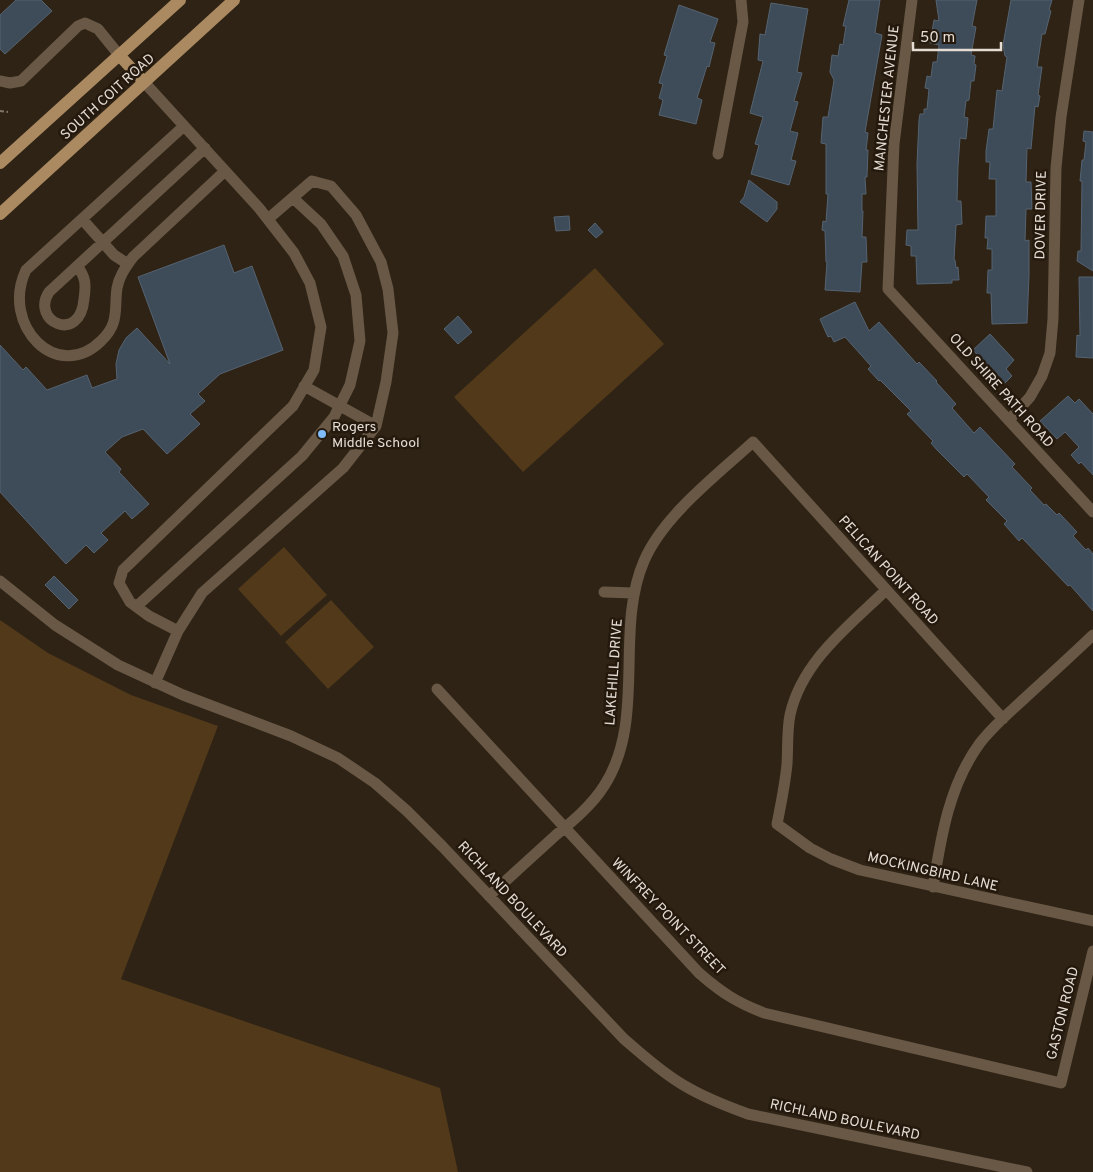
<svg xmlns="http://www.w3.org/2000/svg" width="1093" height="1172" viewBox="0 0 1093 1172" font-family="Overpass,sans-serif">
  <rect width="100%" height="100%" fill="#2e2315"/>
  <path fill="#51391a" d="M595,268L664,344L523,472L454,397Z
    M284,547L327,595L281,636L238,589Z
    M331,600L374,647L328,689L285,642Z
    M0,620L48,653L131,695L218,726L121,979L440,1088L458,1172H0Z"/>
  <path fill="#3e4b59" stroke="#556371" d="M16,0H41L52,11L5,54L0,49V15Z
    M849,0H880L875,33L882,35L865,132L868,133L866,150H868L867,177H865L866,194H862V211H863L862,237H866L867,262H862L860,292L825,290L827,262H826L825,231L822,230L823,221L826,222L828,194H826V144L821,143L823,117H828L834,80L830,72L832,55L838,56L840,44L843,45L846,26H843Z
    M936,0H977L972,26L976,27L971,55L975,56L974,64L976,65L974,81H971L969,100L966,101L964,117L968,118L966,139L960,138L958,166L957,201H961L962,224L956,225L954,260H955L956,268L958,267L959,280H952V283L917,284L916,256H911V246L906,245L907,230H918L917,164L919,120L920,114H924V109H927L929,89L925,88L927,76L931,77L933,62H937L939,45L930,43L934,20L939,21Z
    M1011,0H1052L1049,10L1051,11L1045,34H1042L1037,67H1042L1038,95L1040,96L1038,107L1035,106L1031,149L1027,148L1026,182H1031L1032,209H1026L1025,241L1029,240V275L1027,323L992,324L991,293H987L988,270H992V249H987L988,238H985L986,216H996V179H989L990,162H986V151L989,129H993L997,90L1002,91L1007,57L1005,56L1003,45Z
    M771,3L808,9L797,72L802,73L794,101L798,102L790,131L798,133L791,160L796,161L789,185L751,174L759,145L755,144L763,117L750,113L763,61L758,60L760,34L765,35Z
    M679,5L718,19L710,42L715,43L709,67L707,66L697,98L702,100L696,124L659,115L663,100L659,98L663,84L659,83L667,56L664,55Z
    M1084,131L1093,132V271L1077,261L1078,251H1081L1082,181H1080L1082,160H1084L1086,142L1083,141Z
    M749,180L777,202V209L767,222L740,202L744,197Z
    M569,216L570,230L556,231L554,217Z
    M595,223L603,232L596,238L588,230Z
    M224,245L234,273L252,266L283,350L220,374L198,394L205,401L190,414L200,424L167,454L143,429L122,437L105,452L121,469L119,472L149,504L132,519L125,511L101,533L108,540L94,553L86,545L66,564L0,492V345L23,370L26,367L47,390L87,375L92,388L117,379L116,364L119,350L126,338L137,328L170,364L138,277Z
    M1079,277H1093V358L1076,357L1077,335L1080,336Z
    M855,302L869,331L879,322L917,364L919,362L937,381L936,382L956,404L952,408L974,433L980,427L1015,464L1012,467L1032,488L1030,490L1044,505L1046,504L1057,515L1059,513L1077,532L1073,536L1086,550L1088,548L1093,554V611L1070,585L1068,586L1024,540L1022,538L1019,541L1004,524L1007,521L986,500L989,497L967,474L964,477L937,450L931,443L933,441L907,414L911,411L880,380L879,381L868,369L871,366L845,337L834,342L831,336L828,337L820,319Z
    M458,316L472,332L458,344L444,329Z
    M990,334L1014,360L1006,369L1012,376L1004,384L973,350Z
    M1068,396L1075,403L1079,399L1093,414V475L1081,462L1079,464L1071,455L1079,447L1065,432L1057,439L1040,421Z
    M54,576L78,600L69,609L45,585Z"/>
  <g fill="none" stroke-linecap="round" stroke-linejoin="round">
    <path stroke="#7f7569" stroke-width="2" stroke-dasharray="4 2.5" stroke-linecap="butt" d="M0,111L8,112"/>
    <path stroke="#685845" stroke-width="11" d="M912,0L894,144L888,289L1093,512
      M0,81L10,83L21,81L78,26L85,23L98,29L119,55
      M144,82L259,208L294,253L310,283L321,327L314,370L293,406L123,570L119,583L130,602L149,616L178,631L155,683
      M184,126L26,270C0,325 57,384 101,341C120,323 114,309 117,288C119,276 126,267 133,257L225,171
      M718,154L743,22L741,0
      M82,219L114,255L128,264
      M77,266C86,277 86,285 84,299C80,345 30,321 49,292L205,148
      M304,386L376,426
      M1009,420L1030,397L1042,376L1050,353L1053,319L1056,168L1061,117L1079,0
      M0,581L55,625L118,665L183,695L291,736L338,758L375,783L407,811L443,847L624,1039C643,1055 662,1073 685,1086C705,1098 726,1106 748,1114L1027,1172
      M886,590C849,626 802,661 790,715C787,730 788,748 787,764C785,785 781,804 777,824L810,848L831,859L860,870L1093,921
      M604,592L633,593
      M137,606L302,456L334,417L350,385L360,341L356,295L343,256L321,224L293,198
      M178,631L202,593L343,468L376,426L386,382L393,333L388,289L381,262L356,215L331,186L312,181L268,219
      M437,689L699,973C722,993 736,1002 764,1013L1061,1083L1093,951
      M933,887C941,837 949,785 980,743C993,726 1010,712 1026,697C1048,677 1071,656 1093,635
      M489,896C511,876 534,855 556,835C573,821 592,805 604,786C647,720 614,630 644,561C663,516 717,475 753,442L1003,719"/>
    <path stroke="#ab8a61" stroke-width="12" d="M119,55L144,82
      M0,163L180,0
      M0,214L234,0"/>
  </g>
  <circle fill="#81bcfa" stroke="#24190c" stroke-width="2" cx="322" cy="434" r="5"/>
  <g text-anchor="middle" stroke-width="5" stroke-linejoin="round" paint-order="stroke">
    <g font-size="14" fill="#e5ddd4" stroke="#24190c">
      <text transform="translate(107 96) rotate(-42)" y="5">SOUTH COIT ROAD</text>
      <text transform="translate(886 98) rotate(-84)" y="5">MANCHESTER AVENUE</text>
      <text transform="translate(1040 215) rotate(-89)" y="5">DOVER DRIVE</text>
      <text transform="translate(1002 390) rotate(48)" y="5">OLD SHIRE PATH ROAD</text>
      <text transform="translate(889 570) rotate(48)" y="5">PELICAN POINT ROAD</text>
      <text transform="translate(613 672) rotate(-86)" y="5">LAKEHILL DRIVE</text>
      <text transform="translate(933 871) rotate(13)" y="5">MOCKINGBIRD LANE</text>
      <text transform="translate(513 899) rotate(47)" y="5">RICHLAND BOULEVARD</text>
      <text transform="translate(669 916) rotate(46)" y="5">WINFREY POINT STREET</text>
      <text transform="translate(1062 1013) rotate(-76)" y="5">GASTON ROAD</text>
      <text transform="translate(845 1119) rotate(12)" y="5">RICHLAND BOULEVARD</text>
    </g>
    <g font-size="14" fill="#e5ddd4" stroke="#24190c" text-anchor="start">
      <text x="332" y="431">Rogers<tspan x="332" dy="16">Middle School</tspan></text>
    </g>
  </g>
  <path d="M913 42v8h88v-8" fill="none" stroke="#e5ddd4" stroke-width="2.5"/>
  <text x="920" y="42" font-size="15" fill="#e5ddd4" stroke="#24190c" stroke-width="4" paint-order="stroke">50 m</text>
</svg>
